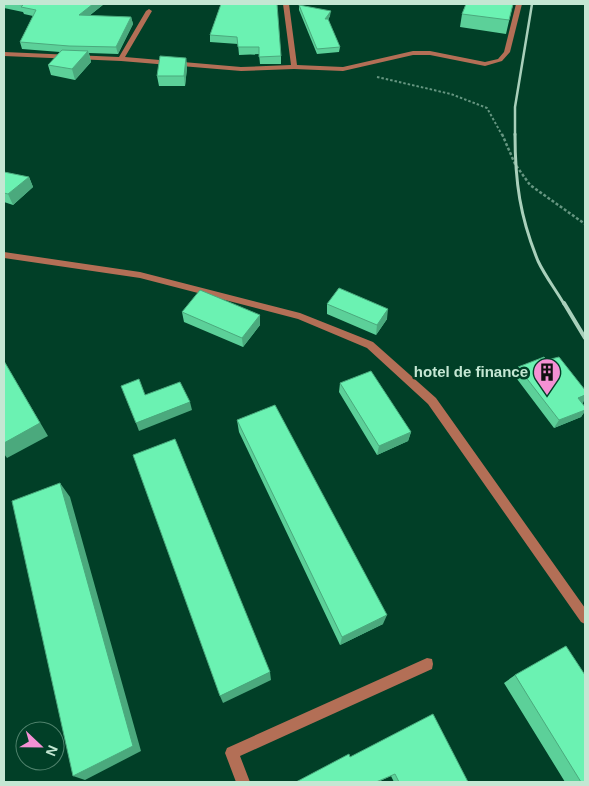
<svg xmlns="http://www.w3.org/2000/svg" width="589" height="786" viewBox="0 0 589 786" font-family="Arial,sans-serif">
  <rect width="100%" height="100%" fill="#013f27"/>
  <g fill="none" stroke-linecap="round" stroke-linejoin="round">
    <path stroke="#669681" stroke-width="2" stroke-dasharray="2.5 2" stroke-linecap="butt" d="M377,77L451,94L487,108L502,135"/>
    <path stroke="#669681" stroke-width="2.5" stroke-dasharray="3 2" stroke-linecap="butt" d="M502,134L515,164L530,185L585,224"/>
    <path fill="#b36f56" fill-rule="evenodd" d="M4,252L140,272L300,313L373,342L436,398L585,608V624L581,622L428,404L367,348L298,319L140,278L4,258Z
      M427,658L432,659L433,664L432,669L240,756L250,782H236L225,753L227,748Z"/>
    <path fill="#b36f56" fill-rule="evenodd" d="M283,4H289L297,65L343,67L413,51H430L485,62L498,59L504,52L516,4H522L510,52L502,61L485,66L430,55H413L343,71L294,69L241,71L121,61L4,56V52L119,57L146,11L149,9L152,11L125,57L241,67L291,65Z"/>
    <path stroke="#a9d0bb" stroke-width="2.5" d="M515,135V107L532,4"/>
    <path stroke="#a9d0bb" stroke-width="3" d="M515,134C515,182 520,217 538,261C545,276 556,290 564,304"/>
    <path stroke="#a9d0bb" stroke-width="4" d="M564,303L585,338"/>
  </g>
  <path fill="#5cd099" d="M4,4H104L89,16L131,17L133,24L118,54L89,53L91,62L75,80L51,75L48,65L60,52L22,49L20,42L33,16L24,14L23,12L4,8Z
    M221,4L281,56V64H260L259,54L239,55L238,44L210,42V35Z
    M463,4H513L506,34L460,27L462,14L466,4Z
    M299,5L330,16L328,20L340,47L339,52L317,54L299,10Z
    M186,58L187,68L185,86H159L157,76Z
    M4,172L29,177L33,187L13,205L4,202Z
    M327,304L387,319L376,335L327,314Z
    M182,312L260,315V325L243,347L184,322Z
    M518,367L583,403H582L585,407V411L581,417L554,428L514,375Z
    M340,383L411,432L408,441L377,455L339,392Z
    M237,420L383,624L340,645L239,432Z
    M515,675L585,782H565L504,683Z
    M350,757L468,782H394L391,776L378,782H296Z"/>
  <path fill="#4ba97d" d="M93,4H104L81,22L79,15Z
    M331,11L330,16L325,24V19Z
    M131,17L133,24L118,54L116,47Z
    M88,51L91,62L75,80L72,69Z
    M186,58L187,68L185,86L184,76Z
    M29,177L33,187L13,205L8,194Z
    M388,309L387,319L376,335L377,325Z
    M260,315V325L243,347L242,338Z
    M4,361L48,436L7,458L4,454Z
    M585,395V399L583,403L573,407L578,398Z
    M190,402L192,410L139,431L136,423Z
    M585,410V411L581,417L554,428L559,420Z
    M411,432L408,441L377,455L379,446Z
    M60,483L70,497L141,751L85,780L73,776Z
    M387,615L383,624L340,645L342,637Z
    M270,672L271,680L223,703L220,696Z"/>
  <path fill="#6bf2b2" stroke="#4ba97d" d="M15,4H93L79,15L131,17L116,47L69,46L20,42L36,10L21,7L23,5Z
    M221,4H277L281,56L259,57V47H238L237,37L210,35Z
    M466,4H513L509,20L462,14Z
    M299,5L331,11L325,19H328L340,47L317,49Z
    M62,50L88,51L72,69L48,65Z
    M160,56L186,58L184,76H157Z
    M4,172L29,177L8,194L4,193Z
    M339,288L388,309L377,325L327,304Z
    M200,290L260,315L242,338L182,312Z
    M544,357L547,360L559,357L585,390V395L578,398L585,407V410L559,420L518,367Z
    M4,361L40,423L4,443Z
    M371,371L411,432L379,446L340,383Z
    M139,379L145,395L180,382L190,402L136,423L121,386Z
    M275,405L387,615L342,637L237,420Z
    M175,439L270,672L220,696L133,455Z
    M60,483L133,746L73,776L12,501Z
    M566,646L585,675V782H581L515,675Z
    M433,714L468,782H399L395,774L376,782H296L349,754L350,757Z"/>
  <defs>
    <g id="building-pin" transform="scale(1.4375)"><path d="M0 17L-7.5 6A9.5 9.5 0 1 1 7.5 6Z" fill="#f491d4" stroke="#013f27"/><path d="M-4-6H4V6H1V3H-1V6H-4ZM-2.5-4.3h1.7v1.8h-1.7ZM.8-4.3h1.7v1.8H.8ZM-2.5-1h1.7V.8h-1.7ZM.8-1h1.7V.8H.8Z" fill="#111"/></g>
  </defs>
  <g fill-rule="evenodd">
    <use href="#building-pin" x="547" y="372"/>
  </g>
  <g text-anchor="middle" stroke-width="5" stroke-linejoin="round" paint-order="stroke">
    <g font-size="15" font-weight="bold" fill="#c4e7d3" stroke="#013f27" text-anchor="end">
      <text x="528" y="377">hotel de finance</text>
    </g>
  </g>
  <rect width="589" height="786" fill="none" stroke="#c4e7d3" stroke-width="10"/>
  <g transform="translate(40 746) rotate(112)"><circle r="24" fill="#013f27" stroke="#4f826c"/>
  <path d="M0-4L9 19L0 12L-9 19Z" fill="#f491d4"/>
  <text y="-8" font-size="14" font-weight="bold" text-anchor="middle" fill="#c4e7d3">N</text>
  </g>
</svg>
